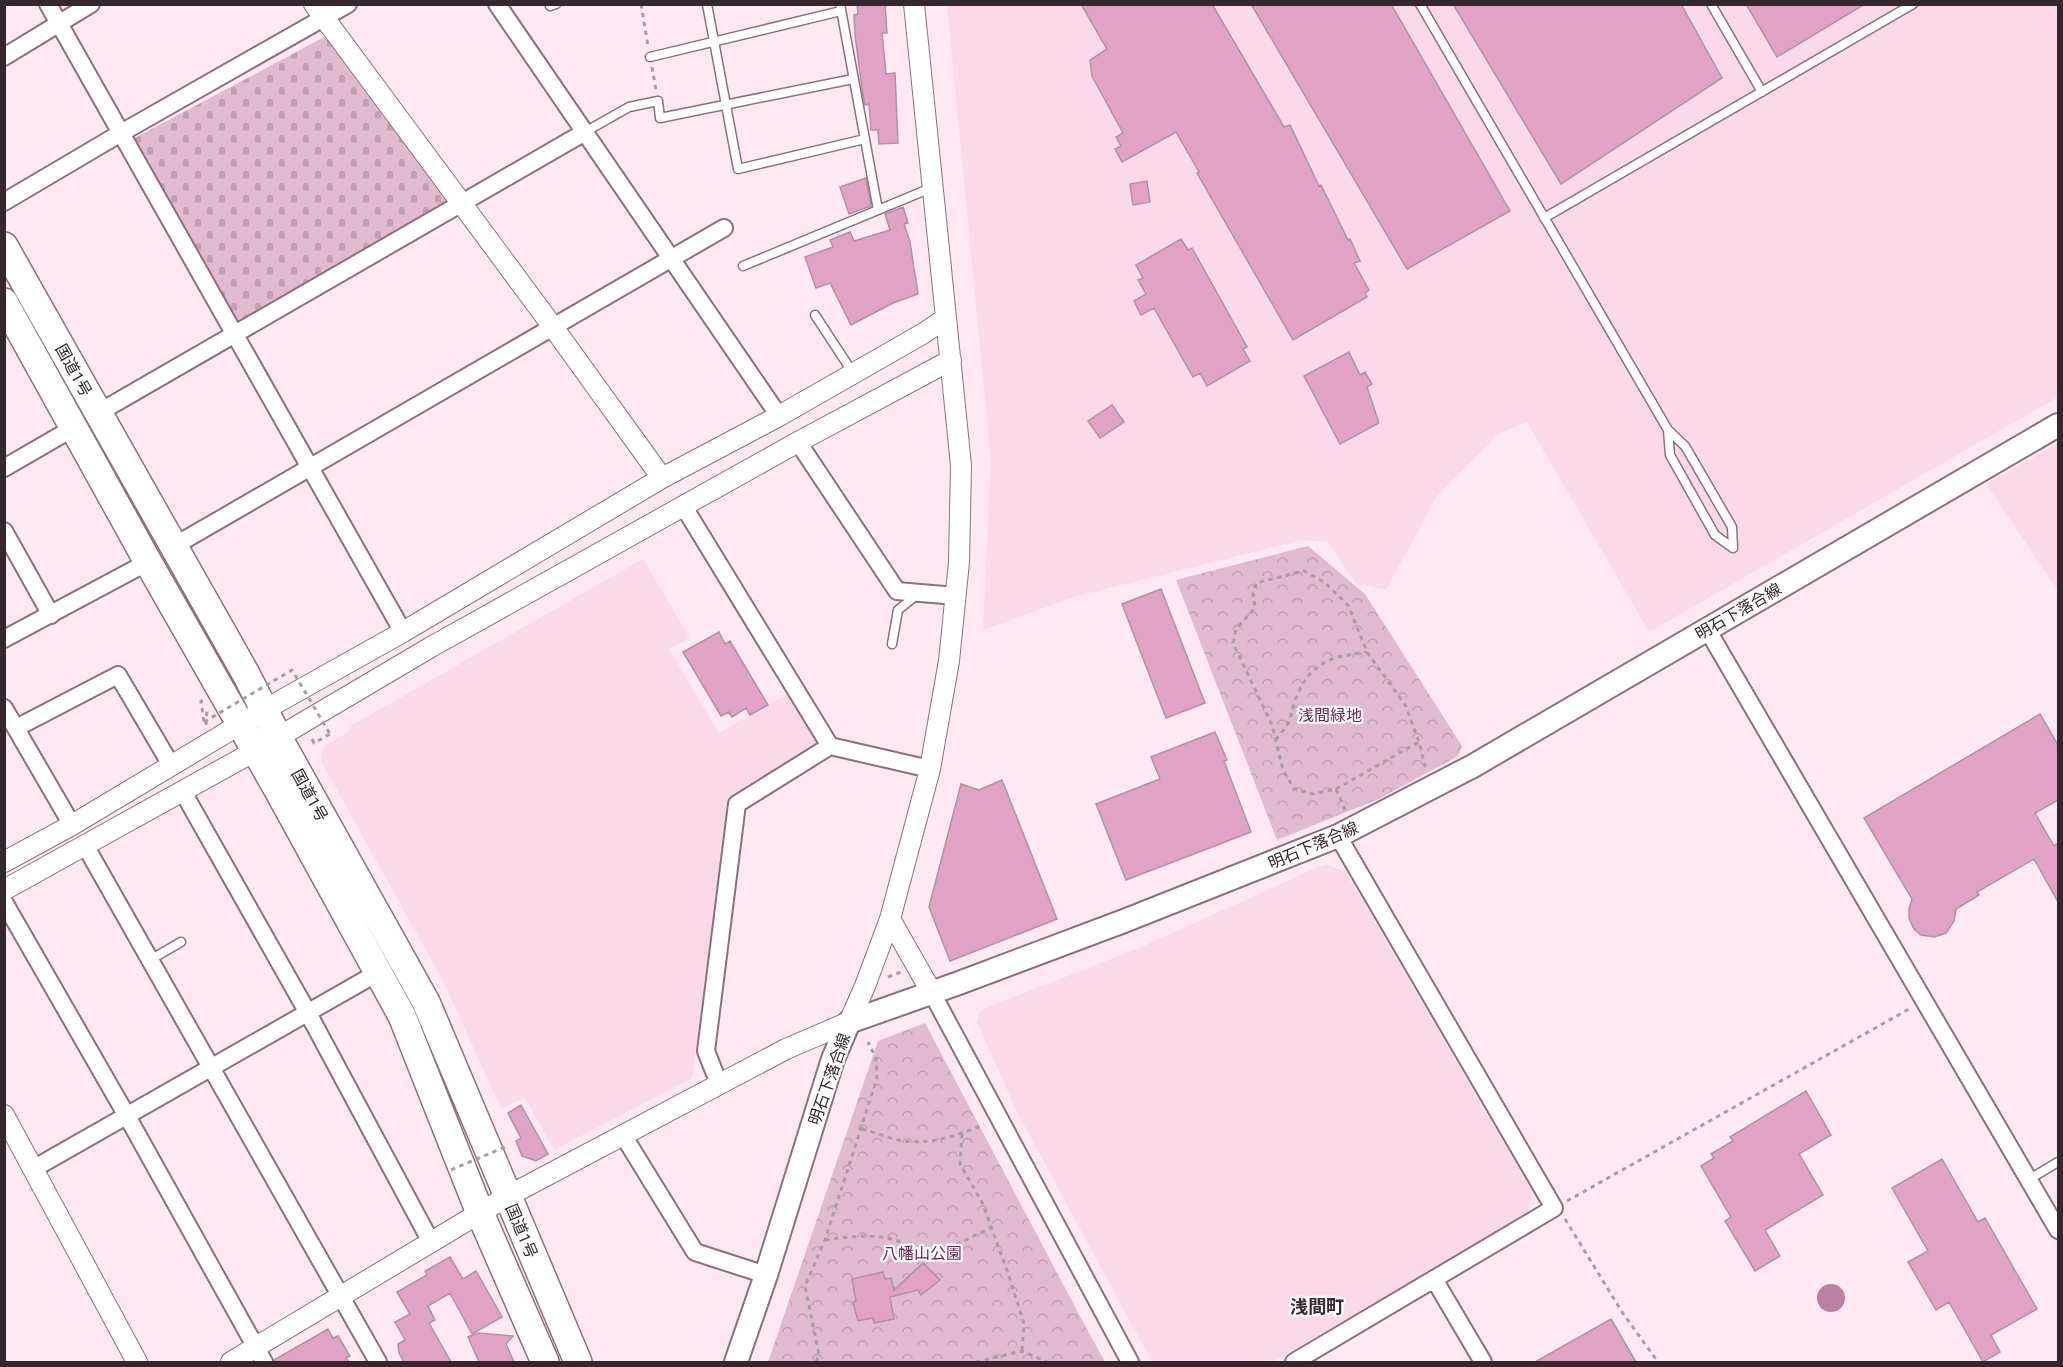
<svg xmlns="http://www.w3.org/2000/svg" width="2063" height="1367" viewBox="0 0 2063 1367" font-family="Roboto,'Noto Sans JP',sans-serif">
  <defs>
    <pattern id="forest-crowns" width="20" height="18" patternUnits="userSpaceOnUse" patternTransform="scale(1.5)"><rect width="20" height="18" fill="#e2bace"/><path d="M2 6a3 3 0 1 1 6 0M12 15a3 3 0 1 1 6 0" fill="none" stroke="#c2a0b1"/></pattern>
    <pattern id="cemetery-stones" width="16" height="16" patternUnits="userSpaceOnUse" patternTransform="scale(1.5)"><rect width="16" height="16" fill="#e2bace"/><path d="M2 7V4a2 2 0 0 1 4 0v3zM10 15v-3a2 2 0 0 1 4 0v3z" fill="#c2a0b1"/></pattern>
  </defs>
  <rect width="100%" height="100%" fill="#fee9f2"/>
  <path fill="#fbd9e9" d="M947,5H2058V397L1649,632L1527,422L1498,434L1437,496L1386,590L1356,584L1328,542L1301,540L1077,596L983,630L991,460Z
    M2058,443V591L1986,484Z
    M643,559L690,638L669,649L719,733L788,694L816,739L817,747L729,800L692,1078L554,1150L525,1098L501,1108L444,983L321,761L324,746L347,733L351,726Z
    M1325,864L1345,871L1532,1192L1529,1213L1272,1362H1152L1016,1110L977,1022L981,1010L1139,948Z"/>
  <path fill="url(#forest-crowns)" d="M1308,546L1365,594L1462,746L1458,756L1379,799L1277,840L1176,580Z
    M925,1023L1082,1320L1105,1362H1021L1016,1361L1009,1362H768L878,1041Z"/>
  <path fill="url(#cemetery-stones)" d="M328,35L451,203L235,323L131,140Z"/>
  <path fill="#bc819f" d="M1817 1298a14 14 0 1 1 28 0a14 14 0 1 1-28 0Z"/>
  <path fill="#e0a3c2" stroke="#b192a1" stroke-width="1.5" d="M857,4H885L887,33H882L886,74L895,73L898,143L879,144L878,130H871L869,104L865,105L863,96L855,35L854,15L858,14Z
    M1081,4H1212L1284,127L1290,125L1319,186L1321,185L1348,240L1350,239L1360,261L1354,263L1369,290L1365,293L1367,297L1293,340L1197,173L1199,172L1176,132L1122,162L1115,149L1121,146L1116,137L1123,133L1092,76L1090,60L1107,49Z
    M1251,4H1391L1510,211L1407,269Z
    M1453,4H1681L1722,78L1561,184Z
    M1746,4H1865L1777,57Z
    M866,178L871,206L849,214L840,187Z
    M1147,181L1150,202L1133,205L1130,184Z
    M903,207L908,223L904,224L910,242L918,294L893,303L851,325L830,283L816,288L805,257L833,247L830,240L850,232L854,241L890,230L885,214Z
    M1181,239L1188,250L1192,248L1247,347L1243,349L1250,361L1207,386L1200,373L1193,377L1154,308L1141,315L1134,301L1146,294L1138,280L1143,278L1136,265Z
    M1349,352L1360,375L1365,372L1372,384L1367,387L1379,423L1340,444L1304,376Z
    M1112,405L1124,422L1100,438L1088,421Z
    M1161,589L1205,703L1166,718L1122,604Z
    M719,632L725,644L730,641L768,705L750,715L746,708L732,717L729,712L721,716L683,652Z
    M2040,714L2058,745V800L2035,813L2054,846L2058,843V902L2034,859L1977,892L1979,895L1956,909L1954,921L1946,933L1934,937L1921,935L1914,929L1909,918V909L1912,899L1864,818Z
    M1215,732L1227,760L1224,761L1251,832L1126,880L1096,804L1160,779L1151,757Z
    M1002,780L1057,919L950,961L929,907L961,784L979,790Z
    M1806,1091L1831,1135L1799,1154L1823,1195L1765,1230L1780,1256L1755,1271L1725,1221L1731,1217L1701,1166L1714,1158L1711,1154L1733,1141L1730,1137Z
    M521,1105L548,1154L536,1161L522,1156L516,1141L521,1138L508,1113Z
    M1942,1159L1978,1222L1985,1218L2037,1309L1991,1335L2000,1352L1983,1362L1949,1302L1936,1310L1908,1262L1928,1251L1892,1188Z
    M450,1257L463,1279L476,1271L502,1317L472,1334L450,1293L428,1306L435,1320L429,1323L451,1362H404L399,1353L398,1344L405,1340L395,1322L410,1314L397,1292L427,1275L425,1271Z
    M923,1263L940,1280L921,1295L918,1290L890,1297L894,1319L874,1323L873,1318L858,1321L853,1302L856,1301L852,1279L883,1272L885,1279L891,1278L894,1290Z
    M1611,1319L1636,1362H1535Z
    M328,1329L333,1338L338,1336L350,1356L346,1358L349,1362H274V1360Z
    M478,1333L513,1336L506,1344L514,1362H479L468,1337Z"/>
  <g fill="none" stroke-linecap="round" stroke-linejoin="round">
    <g stroke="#8d6f7e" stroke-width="11">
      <path id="service" d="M707,4L738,169L865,139
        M840,4L878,210
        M1420,4L1668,430L1685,446L1732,527L1733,548
        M1711,4L1762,92
        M550,6L556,4
        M650,57L841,11
        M585,132L629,107L658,101L660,118L853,79
        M1544,218L1913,4
        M743,266L931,188
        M815,315L853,373
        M1668,430L1670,455L1715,535L1733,548
        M892,644L898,610L918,594
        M150,960L181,942
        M2028,1180L2058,1162"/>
    </g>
    <g stroke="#8d6f7e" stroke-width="20">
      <path id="minor" d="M48,4L403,632
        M497,4L779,416
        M4,57L91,4
        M4,202L121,133L348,4
        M98,413L585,132
        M798,442L897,591L956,596
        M4,468L75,427
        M684,507L830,746L737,804L706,1051L719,1084
        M4,531L51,615
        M174,546L724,228
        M1707,629L2058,1230
        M4,639L148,562
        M4,708L72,825
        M16,728L118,675L171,765
        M830,746L930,769
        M183,792L308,1013L431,1242
        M86,847L378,1362
        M4,902L127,1116L264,1362
        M932,993L1130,1362
        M623,1135L695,1252L766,1275
        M33,1169L379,972
        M1434,1279L1483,1362
        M1294,1362L1554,1208L1338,836"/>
    </g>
    <g stroke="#8d6f7e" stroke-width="22">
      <path id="tertiary" d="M314,4L553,327L662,478
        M4,862L72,825L264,710L403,632L662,478L779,416L924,333L946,318
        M4,890L255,751L431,647L798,442L951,360
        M890,919L932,993
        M4,1115L137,1362
        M231,1362L508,1196L786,1049L849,1022L865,986L890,919L930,769L949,661L959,562L961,465L914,4"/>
    </g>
    <g stroke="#8d6f7e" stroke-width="26">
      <path id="secondary" d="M736,1362L766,1275L833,1059L849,1022L959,983L1124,921L1338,836L1473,766L2058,425"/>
    </g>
    <g stroke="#8d6f7e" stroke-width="30">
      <path id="trunk" d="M4,246L246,674L278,737L426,1002L578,1362
        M4,302L148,562L278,790L402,1016L480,1213L545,1362"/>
    </g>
    <path stroke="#ad9ba3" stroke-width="3" stroke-dasharray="4.5 4.5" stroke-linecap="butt" d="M641,4L648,46
      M652,67L656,90
      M203,701H201L204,722
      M206,725L207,711
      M312,739L314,743L330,734
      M1276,740C1279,735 1284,730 1287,725C1292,717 1292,706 1296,698C1311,661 1331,657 1367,652
      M1336,789L1419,742
      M1345,810L1336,789L1313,794L1294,789L1283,770L1272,725L1233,643L1236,629L1255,608L1253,593L1256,583L1304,571L1324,582L1348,605L1367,652L1406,706L1419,742L1426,770
      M888,977L901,972
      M862,1129C874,1132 886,1137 898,1140C927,1146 958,1136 984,1124
      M962,1134L960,1164L982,1202L1009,1276L1024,1324L1022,1351
      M1567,1201L1909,1009
      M1565,1219L1622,1312L1658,1362
      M825,1240C849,1237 871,1233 895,1240C902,1242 909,1248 916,1250C942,1255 969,1238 992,1227
      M816,1362L819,1355L805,1286L825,1240L877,1078L876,1058L868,1042
      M976,1362L1022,1351L1047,1362"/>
    <use href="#service" stroke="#fff" stroke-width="8"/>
    <use href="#minor" stroke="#fff" stroke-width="16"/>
    <use href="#tertiary" stroke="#fff" stroke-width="20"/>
    <use href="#secondary" stroke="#fff" stroke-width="22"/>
    <use href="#trunk" stroke="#fff" stroke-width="27"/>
    <path stroke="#ad9ba3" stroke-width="3" stroke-dasharray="4.5 4.5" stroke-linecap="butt" d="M204,722L292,670L330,734
      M451,1170L505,1147"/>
  </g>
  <g text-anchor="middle" stroke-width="4.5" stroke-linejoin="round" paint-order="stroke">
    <g font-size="16" fill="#34272d" stroke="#fff">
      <text transform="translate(74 370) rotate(61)" y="6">国道1号</text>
      <text transform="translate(1738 611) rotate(-30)" y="6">明石下落合線</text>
      <text transform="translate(310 795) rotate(61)" y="6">国道1号</text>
      <text transform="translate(1313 845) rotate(-23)" y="6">明石下落合線</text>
      <text transform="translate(829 1079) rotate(-71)" y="6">明石下落合線</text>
      <text transform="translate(522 1231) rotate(67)" y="6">国道1号</text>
    </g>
    <g font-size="16" fill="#6d264f" stroke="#fff">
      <text x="1330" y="721">浅間緑地</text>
      <text x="922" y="1259">八幡山公園</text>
    </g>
    <g font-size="18" font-weight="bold" fill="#402734" stroke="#fff">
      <text x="1317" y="1313">浅間町</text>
    </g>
  </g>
  <rect width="2063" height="1367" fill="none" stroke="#34272d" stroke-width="12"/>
</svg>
